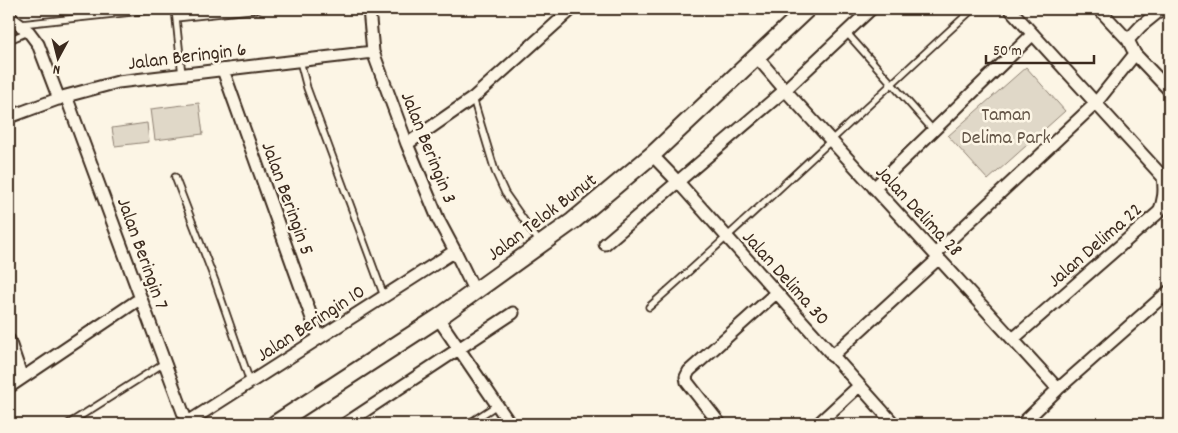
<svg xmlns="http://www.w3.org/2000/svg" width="1178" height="433" viewBox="0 0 1178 433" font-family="Dekko,sans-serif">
  <rect width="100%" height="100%" fill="#fcf5e5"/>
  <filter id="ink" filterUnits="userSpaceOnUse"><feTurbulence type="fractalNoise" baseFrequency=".02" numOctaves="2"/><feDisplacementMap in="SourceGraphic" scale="10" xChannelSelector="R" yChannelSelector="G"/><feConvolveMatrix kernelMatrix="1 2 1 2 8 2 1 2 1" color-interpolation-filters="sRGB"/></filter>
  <g filter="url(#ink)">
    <path fill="#e0d8c8" stroke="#8e8173" d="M1026,67L1065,111L988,180L948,136Z
      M199,103L203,134L155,140L151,109Z
      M147,123L149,142L115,146L112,128Z"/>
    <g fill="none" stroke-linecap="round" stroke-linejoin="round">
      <g stroke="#3b2a1e" stroke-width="9">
        <path id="lane" d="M175,9L182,75
          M176,18L259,9
          M21,24L160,9
          M846,32L933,130
          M9,40L28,32
          M300,61L307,88L384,296
          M473,98L495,171L505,193L540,243
          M175,177L215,281L250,382
          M649,307C759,210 864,108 973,9
          M68,424L164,363
          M468,424L497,405"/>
      </g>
      <g stroke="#3b2a1e" stroke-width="15">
        <path id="street" d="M369,9L373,52L407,144L439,221L455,251L475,292
          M1010,9L1163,177C1165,191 1164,200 1159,212L1013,339
          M1099,9L1128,40
          M9,17L29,32L38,44L59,99
          M1135,54L1169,90
          M756,56L785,90L1058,389
          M223,70L319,338
          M66,96L187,423
          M9,117L66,96L118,82L373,52
          M407,144L473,98L572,9
          M652,155L678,182L894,424
          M874,188L1033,34
          M605,244L785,90L871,9
          M935,254L1095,104L1135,54L1128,40L1141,26L1162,9
          M438,318L510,424
          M9,340L22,378
          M832,356L939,258
          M9,387L141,298
          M185,424L455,251
          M345,424L513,313
          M720,424L687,382L686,377L689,371L776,293
          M818,424L859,386
          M1022,424L1058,389L1169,291"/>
      </g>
      <g stroke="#3b2a1e" stroke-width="20">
        <path id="secondary" d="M275,424L438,318L573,221L652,155L807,9"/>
      </g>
      <use href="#lane" stroke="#fcf5e5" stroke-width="5.5"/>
      <use href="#street" stroke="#fcf5e5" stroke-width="11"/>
      <use href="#secondary" stroke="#fcf5e5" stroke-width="16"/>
    </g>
  </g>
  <g text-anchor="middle" stroke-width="5" stroke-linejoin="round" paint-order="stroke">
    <g font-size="20" fill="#3b2a1e" stroke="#fcf5e5">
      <text transform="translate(187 55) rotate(-7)" y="7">Jalan Beringin 6</text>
      <text transform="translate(430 147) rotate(68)" y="7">Jalan Beringin 3</text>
      <text transform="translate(289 198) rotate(70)" y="7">Jalan Beringin 5</text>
      <text transform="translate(920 210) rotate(47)" y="7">Jalan Delima 28</text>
      <text transform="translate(541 216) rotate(-37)" y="7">Jalan Telok Bunut</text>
      <text transform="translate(1094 244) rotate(-41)" y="7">Jalan Delima 22</text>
      <text transform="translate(144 253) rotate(70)" y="7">Jalan Beringin 7</text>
      <text transform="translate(787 277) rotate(48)" y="7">Jalan Delima 30</text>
      <text transform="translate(310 322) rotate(-33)" y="7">Jalan Beringin 10</text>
    </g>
    <g font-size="20" fill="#645648" stroke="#fcf5e5">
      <text x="1006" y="120">Taman<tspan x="1006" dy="23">Delima Park</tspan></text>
    </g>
  </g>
  <rect width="1178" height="433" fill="none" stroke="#fcf5e5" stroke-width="30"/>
  <rect x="15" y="15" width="1148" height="403" fill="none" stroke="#3b2a1e" stroke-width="2" filter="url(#ink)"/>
  <g transform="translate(58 58) rotate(187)" stroke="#fcf5e5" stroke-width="4" paint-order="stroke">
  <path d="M0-4L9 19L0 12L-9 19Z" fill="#3b2a1e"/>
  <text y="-8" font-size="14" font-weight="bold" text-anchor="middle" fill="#3b2a1e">N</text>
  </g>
  <path d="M986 55v8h108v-8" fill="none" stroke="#3b2a1e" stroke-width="2.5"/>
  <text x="993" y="55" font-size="15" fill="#3b2a1e" stroke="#fcf5e5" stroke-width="4" paint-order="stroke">50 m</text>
</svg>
